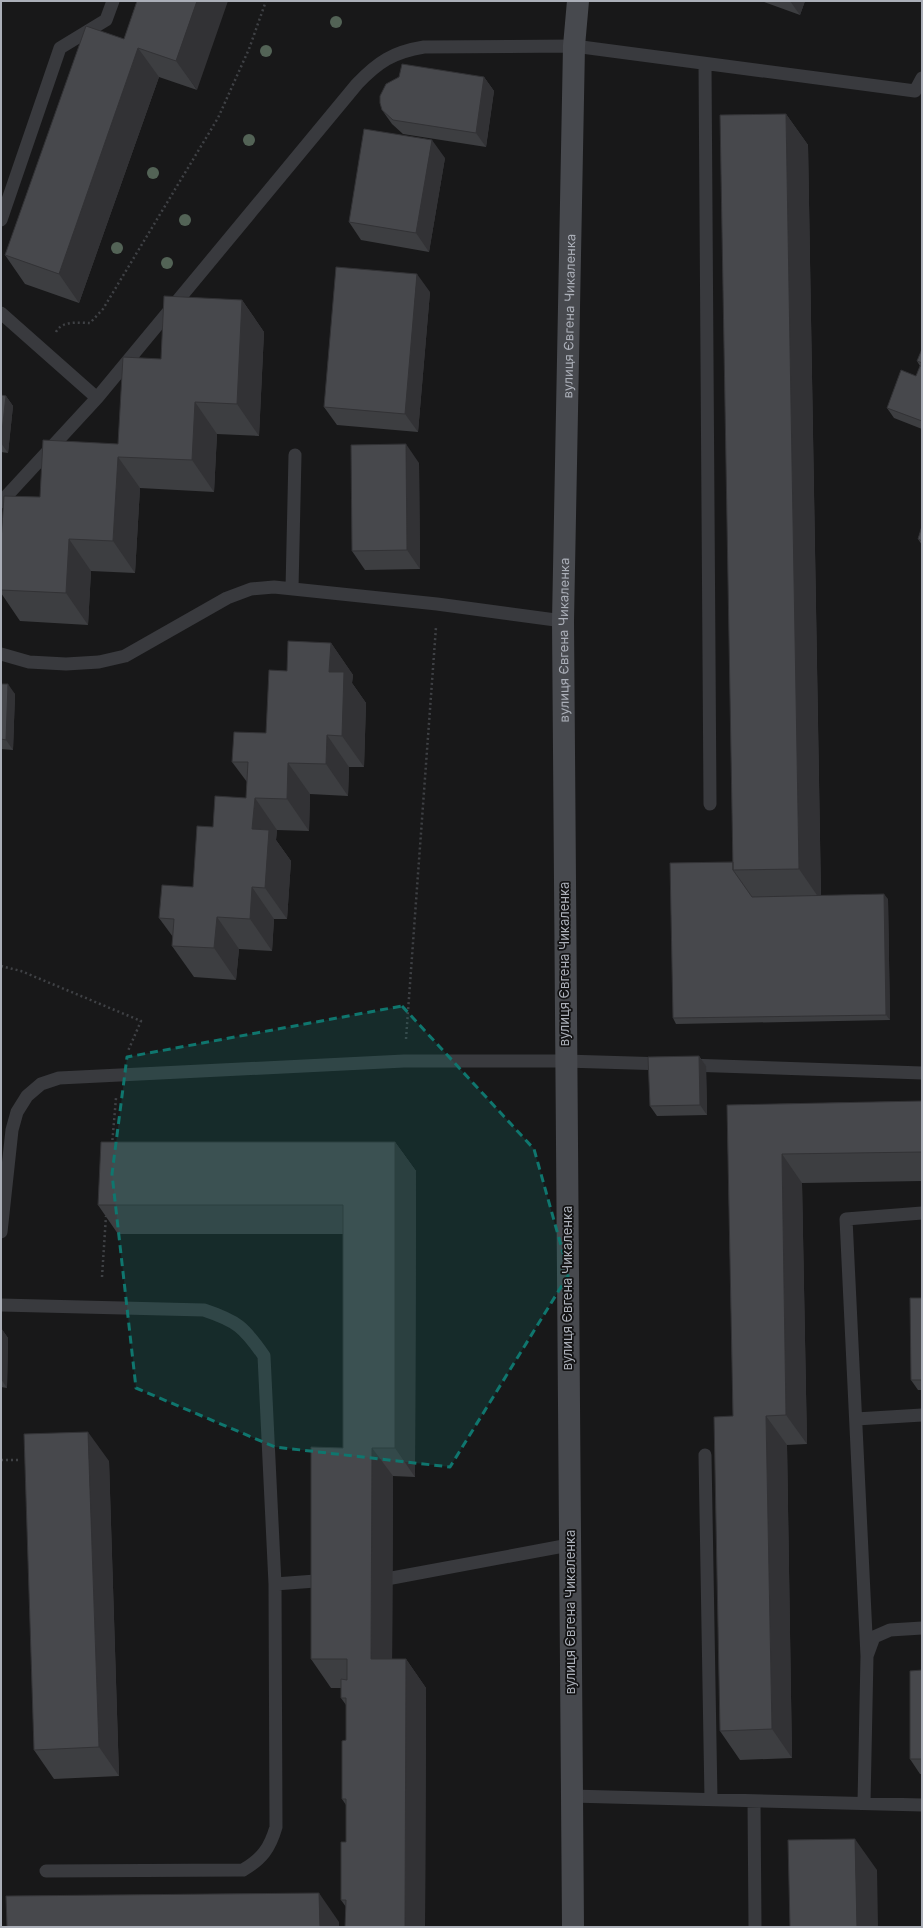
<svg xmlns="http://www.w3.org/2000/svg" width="923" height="1928" viewBox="0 0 923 1928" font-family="Inter,sans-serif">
  <rect width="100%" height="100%" fill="#181819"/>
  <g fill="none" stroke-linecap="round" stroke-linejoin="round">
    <path stroke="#3f4145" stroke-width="2.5" stroke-dasharray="2 3" stroke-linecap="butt" d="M56,332C62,320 79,323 90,323L103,309L218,118L249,49L266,1
      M1,966L21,971L141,1021L128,1051
      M406,1039L436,627
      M112,1145L116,1098
      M102,1277L106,1216
      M1,1460H18"/>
    <path stroke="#393a3e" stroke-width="13" d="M705,64L710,804
      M1,220L60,48L106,20L113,1
      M1,313L97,398
      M1,502L97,398L357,84C378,62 393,52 424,47L574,46L915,91L922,78
      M292,589L295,455
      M1,654L29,662L66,664L99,662L125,656L227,598L251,589L274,587L437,604L563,621
      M688,1065L922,1073
      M1,1232L12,1130L17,1112L27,1096L41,1084L59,1078L404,1061H565L666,1064
      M1,1305L204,1310C237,1321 244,1327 264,1356L275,1584L276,1827C270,1848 262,1859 243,1870L46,1871
      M856,1419L922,1415
      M705,1455L711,1799
      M392,1578L569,1545
      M275,1584L329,1580
      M867,1656L846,1219L922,1213
      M571,1796L922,1805
      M754,1801L755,1927
      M864,1803L867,1656L874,1637L890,1630L922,1628"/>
    <path stroke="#47494e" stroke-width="22" id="s1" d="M573,1927L563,621L574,46L578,1"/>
  </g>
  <g fill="#536356">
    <circle cx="336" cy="22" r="6"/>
    <circle cx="266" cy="51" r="6"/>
    <circle cx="249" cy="140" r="6"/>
    <circle cx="153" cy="173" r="6"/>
    <circle cx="185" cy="220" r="6"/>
    <circle cx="117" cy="248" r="6"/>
    <circle cx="167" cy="263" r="6"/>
  </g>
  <path fill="#3d3e41" d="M137,1L197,90L159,77L79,303L25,284L5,255L124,39Z
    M761,1H805L800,15Z
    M484,77L494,91L486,147L403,134L392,124L382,110Z
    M786,114L808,145L821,895L888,899L890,1020L676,1024L673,1018L733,862Z
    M445,158L429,252L361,240L349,222Z
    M430,292L418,432L337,425L324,407Z
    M242,300L264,332L259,436L217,434L214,492L140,488L135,573L91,571L88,625L20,621L1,593V541L40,497L118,444L161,359Z
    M922,349V429L894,418L887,408L916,376L920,366L917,361Z
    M1,395L6,396L13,406L8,453L1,452Z
    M419,463L420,569L365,570L352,551Z
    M922,526V545L918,539Z
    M331,643L353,675L352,683L366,703L364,767H349L348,796L310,794L309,831L277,830L276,840L291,861L287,919H274L272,951L239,949L236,980L194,977L172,946L173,937L159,918L193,887L213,827L246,798L247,782L232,762L266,733L287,671Z
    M1,684L15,694L13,750L1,749Z
    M699,1056L706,1066L707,1115L657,1116L650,1106Z
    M922,1101V1181L802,1183L807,1444L787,1445L792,1758L740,1760L720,1731L733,1416L727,1105Z
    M395,1142L416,1171L415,1477L393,1476L392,1659H406L426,1688L425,1927H345L346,1907L341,1900L346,1842V1805L342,1799L346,1740V1705L341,1698V1688H331L311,1659L343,1448V1234H118L98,1205Z
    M922,1298V1390H918L911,1380Z
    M1,1328L8,1338L7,1388L1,1387Z
    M109,1461L119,1776L54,1779L34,1750Z
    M922,1670V1774H920L910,1759Z"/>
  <path fill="#323235" d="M197,1H228L197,90L176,61Z
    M790,1H805L800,15Z
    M138,48L159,77L79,303L59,274Z
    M484,77L494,91L486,147L476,133Z
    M786,114L808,145L821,901L799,869Z
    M432,140L445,158L429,252L416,233Z
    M417,274L430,292L418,432L405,414Z
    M242,300L264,332L259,436L237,404Z
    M6,396L13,406L8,453L1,443Z
    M195,402L217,434L214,492L192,460Z
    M406,444L419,463L420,569L407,550Z
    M118,457L140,488L135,573L113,541Z
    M69,539L91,571L88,625L66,593Z
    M331,643L353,675L352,683L366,703L364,767L342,736L329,672Z
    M8,684L15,694L13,750L6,740Z
    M327,735L349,767L348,796L326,764Z
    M288,763L310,794L309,831L287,799Z
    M255,798L277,830L276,840L291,861L287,919L265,888L252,829Z
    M252,887L274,919L272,951L250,919Z
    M884,894L888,899L890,1020L886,1015Z
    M217,917L239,949L236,980L214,948Z
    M699,1056L706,1066L707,1115L700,1105Z
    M395,1142L416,1171L415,1477L395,1448Z
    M782,1154L802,1183L807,1444L786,1415Z
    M1,1328L8,1338L7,1388L1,1379Z
    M766,1416L787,1445L792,1758L772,1729Z
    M88,1432L109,1461L119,1776L99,1747Z
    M372,1448L393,1476L392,1688L371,1659Z
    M406,1659L426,1688L425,1927H405Z
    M855,1839L877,1870L878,1927H857Z
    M319,1893L339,1922V1927H320Z"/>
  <path fill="#47484c" stroke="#323235" d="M137,1H197L176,61L138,48L59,274L5,255L86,26L124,39Z
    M402,64L484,77L476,133L393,120L382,110L380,103V96L386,84L399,77Z
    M786,114L799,869L733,870L720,115Z
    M364,129L432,140L416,233L349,222Z
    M336,267L417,274L405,414L324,407Z
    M164,296L242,300L237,404L195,402L192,460L118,457L113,541L69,539L66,593L1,590V541L4,496L40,497L43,440L118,444L123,357L161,359Z
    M922,349V363L917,361Z
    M920,366H922V421L887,408L901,370L916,376Z
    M1,395L6,396L1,440Z
    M406,444L407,550L352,551L351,445Z
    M922,526V541L918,539Z
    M288,641L331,643L329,672H344L342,736L327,735L326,764L288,763L287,799L255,798L252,829L269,830L265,888L252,887L250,919L217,917L214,948L172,946L174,919L159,918L162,885L193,887L197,826L213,827L215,796L246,798L248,762H232L234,732L266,733L269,670L287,671Z
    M1,684H8L6,740L1,739Z
    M733,862V870L752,897L884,894L886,1015L673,1018L670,863Z
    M699,1056L700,1105L650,1106L648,1057Z
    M922,1101V1152L782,1154L786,1415L766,1416L772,1729L720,1731L714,1417L733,1416L727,1105Z
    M101,1142H395V1448H372L371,1659H406L405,1927H345L346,1900H341V1842H346V1799H342V1741L346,1740V1698H341V1679L347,1680V1659H311V1447L343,1448V1205H98Z
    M910,1298H922V1380H911Z
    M88,1432L99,1747L34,1750L24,1434Z
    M922,1670V1759H910V1671Z
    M855,1839L857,1927H790L788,1840Z
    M319,1893L320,1927H7L6,1896Z"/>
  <path fill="#0f766e" fill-opacity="0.2" stroke="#0f766e" stroke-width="3" stroke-dasharray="8 5" stroke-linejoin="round" d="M402,1006L534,1149L569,1274L450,1467L275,1447L136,1388L112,1174L127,1057Z"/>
  <g text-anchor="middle" stroke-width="3.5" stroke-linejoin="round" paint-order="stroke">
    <g font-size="13" fill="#abafb8" stroke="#131314">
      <text dy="5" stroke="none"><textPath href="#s1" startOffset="1611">вулиця Євгена Чикаленка</textPath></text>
      <text dy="5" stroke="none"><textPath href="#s1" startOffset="1287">вулиця Євгена Чикаленка</textPath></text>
      <text transform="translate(564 964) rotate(-90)" y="5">вулиця Євгена Чикаленка</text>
      <text transform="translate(567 1288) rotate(-90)" y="5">вулиця Євгена Чикаленка</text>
      <text transform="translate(570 1612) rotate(-90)" y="5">вулиця Євгена Чикаленка</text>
    </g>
  </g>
  <rect width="923" height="1928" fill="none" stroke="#abafb8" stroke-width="4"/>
</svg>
